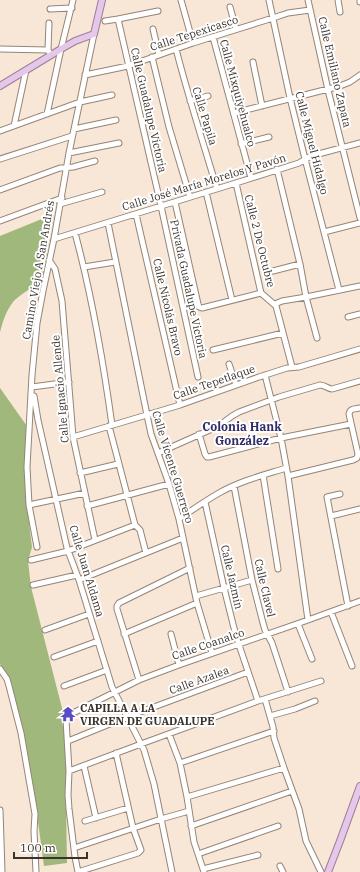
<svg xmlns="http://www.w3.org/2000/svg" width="360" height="872" viewBox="0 0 360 872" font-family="'IBM Plex Serif',serif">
  <rect width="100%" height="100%" fill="#f8e6d6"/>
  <path fill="#a0b87c" d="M54,214L42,281C34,286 18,296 13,302C6,311 3,321 0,332V236Z
    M0,388L29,429L26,467V499L32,547L28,561L31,587L64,716L61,717L66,741L67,771L66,804L67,863L44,866C37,815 31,763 18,712C14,695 11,678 0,664Z"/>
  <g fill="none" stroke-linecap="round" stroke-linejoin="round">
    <g stroke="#958577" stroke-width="7">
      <path id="minor" d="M181,0L193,43
        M269,0L290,98L305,159L339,290
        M308,0L328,90L360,218
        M338,0L340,12
        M360,0V2
        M230,7L236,29
        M50,9L72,8
        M118,19L161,206L198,377
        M105,21L118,19L158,11
        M153,29L159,55
        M213,37L251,178
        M0,49L48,50L51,55
        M176,49C188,96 203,142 217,189
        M48,50L49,23
        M152,57L169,127L190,197
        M253,62L262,106
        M85,75L128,66L193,43L273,18L288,13L310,10
        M190,101L208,96
        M234,113L340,86L350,82L360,75
        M47,114L61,49L73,0
        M14,126L26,70
        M74,129L116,120
        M0,131L80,102L112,95
        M241,144L269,137
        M69,153L119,143
        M0,159L72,136
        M277,169L300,264L306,297L317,338
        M236,183L261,293L276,306L292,367
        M0,190L60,168L73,167L95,161
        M206,192L232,300
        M175,202L198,304L199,307L202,308L261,293
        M60,204L102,192
        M136,214L180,405
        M0,221L62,198
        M108,223L147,415L151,434L169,484L179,519L197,603L212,653
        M324,232L360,223
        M75,233C92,296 103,360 112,425
        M54,239L236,183L299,163L311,156L360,143
        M49,260L55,269L62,301L73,437L95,540
        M84,267L115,262
        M273,271L300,264
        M275,304L282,301L306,297L360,286
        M348,317L360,314
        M213,350L283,333
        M229,364L236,385
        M265,375L281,438L288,476L308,620
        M32,387L69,382
        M34,396L38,420L67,548L79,580L112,687L144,750L154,784L172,872
        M109,426L135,525L140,530L146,553
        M199,434L205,454L207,457H209L281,438L351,424
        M73,437L180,405L259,377L287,368L299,367L360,349
        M158,453L212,429L220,425L232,416L239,412L279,397L320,385C325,385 328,389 332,389L360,381
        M80,473L118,464
        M263,475L278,569
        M288,476L353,460L357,458L358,454L349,414C350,408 355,409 360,408
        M234,486L252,580L263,623L265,630L272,643L288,692
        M340,494L327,497L348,606
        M205,502L224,588L236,636L258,701
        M29,505L85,493
        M87,506L169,484
        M331,516L360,509
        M179,519C192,510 205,501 219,493C240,481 264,475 286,468
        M37,547L29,505L27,467L32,375L37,323L43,291L54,239L69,153L94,34
        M31,560L68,551L135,525
        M79,580L183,538
        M33,585L77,575
        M196,596L252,580
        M331,612L352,666
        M298,624L312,659
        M45,630L89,614
        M124,634L197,603
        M171,634L179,665
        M54,657L98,641
        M0,669L7,679L9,686L21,733L35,814L34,831L36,872
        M139,680L117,609V606L119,603L190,568
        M64,686L107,670
        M265,699L273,727L274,738L284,768L299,809L306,841L321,872
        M270,716L295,709L315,701
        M169,734L180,763L187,797L194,842L204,872
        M68,741L127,717L248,672
        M116,753L133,828L141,850L138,853L78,872L75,857L69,809L68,795L69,771L66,719L67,716L139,680L179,665L308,620L360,601
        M180,763L274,731
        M84,766L96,818
        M69,771L141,744L258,701L321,681
        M187,797L284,768
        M0,810L2,872
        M85,821L128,808
        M191,826L292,791
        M74,848L161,819L189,811
        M198,854L278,826
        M280,866L283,872
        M203,869L258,855"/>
    </g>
    <g stroke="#9d7c9d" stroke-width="8">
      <path id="major" d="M0,86L61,49L75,41L94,34L102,0
        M328,872L340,841L360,786"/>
    </g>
    <use href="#minor" stroke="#fff" stroke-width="5"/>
    <use href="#major" stroke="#e5c8e8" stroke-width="6"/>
  </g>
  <defs>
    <g id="temple-bare" transform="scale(1.2)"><path d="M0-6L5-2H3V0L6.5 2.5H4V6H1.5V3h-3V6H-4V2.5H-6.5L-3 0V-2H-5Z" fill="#594bc3" stroke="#fff" stroke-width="2.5" paint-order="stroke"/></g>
  </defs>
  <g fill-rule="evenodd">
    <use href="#temple-bare" x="68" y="714"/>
  </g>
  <g text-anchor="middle" stroke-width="4" stroke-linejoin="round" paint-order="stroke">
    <g font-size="11" fill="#3a332d" stroke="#fff">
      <text transform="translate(194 33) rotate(-18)" y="4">Calle Tepexicasco</text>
      <text transform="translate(335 72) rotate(77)" y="4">Calle Emiliano Zapata</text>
      <text transform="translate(238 93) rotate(75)" y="4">Calle Mixquiyehualco</text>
      <text transform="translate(149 110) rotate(77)" y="4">Calle Guadalupe Victoria</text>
      <text transform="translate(205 116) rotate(73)" y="4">Calle Papila</text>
      <text transform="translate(312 143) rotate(76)" y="4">Calle Miguel Hidalgo</text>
      <text transform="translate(204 182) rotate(-17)" y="4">Calle José María Morelos Y Pavón</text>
      <text transform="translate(260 241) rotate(76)" y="4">Calle 2 De Octubre</text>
      <text transform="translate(38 270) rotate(-80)" y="4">Camino Viejo A San Andrés</text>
      <text transform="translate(189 289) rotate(78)" y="4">Privada Guadalupe Victoria</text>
      <text transform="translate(168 307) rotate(77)" y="4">Calle Nicolás Bravo</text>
      <text transform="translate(214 382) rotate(-19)" y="4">Calle Tepetlaque</text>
      <text transform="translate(60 389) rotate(-95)" y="4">Calle Ignacio Allende</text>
      <text transform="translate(173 467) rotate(73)" y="4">Calle Vicente Guerrero</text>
      <text transform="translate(87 571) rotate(73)" y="4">Calle Juan Aldama</text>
      <text transform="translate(232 577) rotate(77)" y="4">Calle Jazmín</text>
      <text transform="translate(265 588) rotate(77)" y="4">Calle Clavel</text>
      <text transform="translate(208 644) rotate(-19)" y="4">Calle Coanalco</text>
      <text transform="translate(199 680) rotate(-20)" y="4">Calle Azalea</text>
    </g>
    <g font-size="11" font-weight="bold" fill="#3a332d" stroke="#fff" text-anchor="start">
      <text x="80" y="712">CAPILLA A LA<tspan x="80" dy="13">VIRGEN DE GUADALUPE</tspan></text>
    </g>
    <g font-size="12" font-weight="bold" fill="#312d68" stroke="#fff">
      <text x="242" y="431">Colonia Hank<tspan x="242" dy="14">González</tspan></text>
    </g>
  </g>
  <path d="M14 852v6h73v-6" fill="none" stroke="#3a332d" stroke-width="2"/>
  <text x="20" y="852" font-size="12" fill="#3a332d" stroke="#ffffff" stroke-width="3" paint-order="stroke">100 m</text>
</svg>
